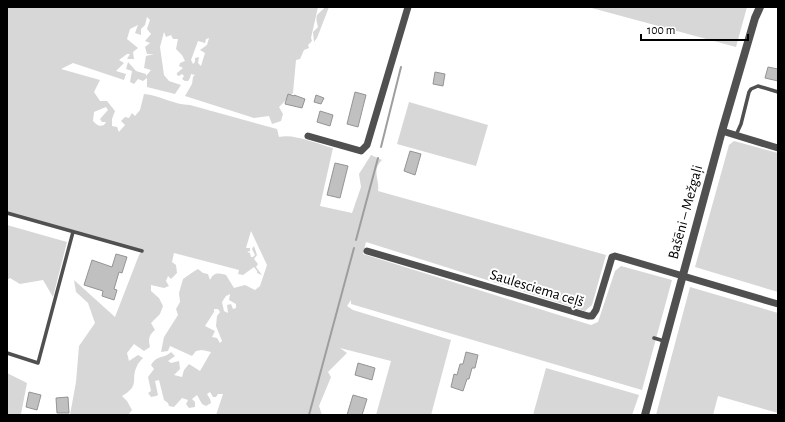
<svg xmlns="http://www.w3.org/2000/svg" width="785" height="422" viewBox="0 0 785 422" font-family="'Alegreya Sans',sans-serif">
  <rect width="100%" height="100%" fill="#fff"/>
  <path fill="#d7d7d7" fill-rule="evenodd" d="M7,7H318L311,38L312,41L308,45L309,48L304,50L300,59L296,60L293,93L279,107L283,114L281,121L272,124L269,116L254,118L185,96L192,84L193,77L195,75L191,74L190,78L188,81H185L182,79L184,76L182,74L179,76L177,75V73L183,68L179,66L180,63L185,61L182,55L176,49L178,39H173L171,35L166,37L164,32L160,47L164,75L169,81L181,85L175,94L147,87V78L143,81L138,79L134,84L130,82L132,71L126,69L128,62L136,71L146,74V76L151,70L144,68L146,56L154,54H147L145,47L150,43L145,41L151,34L147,29L150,20L147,17L145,25L141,29V35L135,33L138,25L130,29L127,39L138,48L133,52L134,59H127L130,54H127L119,60L124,63L116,71L126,74L124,80L73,63L61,69L100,80L94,92L100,101H107L115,111L112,119V126L117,127L119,132L125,125L121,121L125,117L129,118L132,113L135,116L140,110L144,94C160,95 174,105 190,105L277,129L279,137C293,133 318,144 333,148L320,206L352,213L361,187L359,174L371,155L382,160C371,171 380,179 378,191L606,255L592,305L585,311L366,242L363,254L591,325L598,322L615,271L621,266L672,280L642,390L351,304V300L347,306L353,310L451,340L431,415H376L391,361L340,348L347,353L328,372L331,377L319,406L322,415H216L223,394H218L216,397H213L210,392L207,394L210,399L211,403L206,406L202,404L197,395L192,399L195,402V407L189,408L186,404L188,400L182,398L174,407L169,406L168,403L164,400L159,380L155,381L158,395L156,396L151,397L148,393L151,391L148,377L154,369L151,365C158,354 164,359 171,352L175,356L168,361L171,363L179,361L180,369L174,375L182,377L184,370L189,364L200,371L211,352L202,350L196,351L192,356L170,346L168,351L161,352L164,337L178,315L176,309L180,302L179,293L183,279C188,276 192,272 198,269L203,273L208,274L210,280C214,272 218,273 226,275L234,288L245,285L255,290L260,286L267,265L251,231L246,248H250V251L247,252L250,253L251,257H253L255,255L252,249L254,246L257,255L254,259L258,264L256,267L262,275L257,273V271L254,267L243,275L238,274L239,270L174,253L172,262L176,265L177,273L171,279L168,276L166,281L169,286L164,288L151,285V291L159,298L163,306L160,314L151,323L155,330C149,335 148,339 150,347L144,351L134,344L127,353L129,361L138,355L143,358C141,360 138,363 137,366C130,380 141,385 122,396L127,401L132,410L128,415H70L76,382L79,346L95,323L88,303L76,292L74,280L115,317L139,255L142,251L7,213ZM209,38L207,45L200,50L205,53L201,66L198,63L199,57L195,58V62L193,64L191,60L198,41L205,43L206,39ZM106,107L108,110L100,119L102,122H106L104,125C99,127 97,125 93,121L94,112ZM230,294L229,300L236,304V308L233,309L231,304L227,305L228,313L224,311L222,302L226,296ZM214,309H218L220,312L217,316L216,326L222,341L220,343L217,338L212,337L215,331L205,326L214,312Z
    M325,7H329L317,38L314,42L313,32L318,27C314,12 318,16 325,7Z
    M588,7H747L736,47Z
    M409,102L488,125L476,166L397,144Z
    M734,141L778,153V292L695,267L729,145Z
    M7,225L67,242L53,297L43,280L20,284L10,278L7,280Z
    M690,287L778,313V413L718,396L713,415H656Z
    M546,368L639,395L632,415H533Z
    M7,373L27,383L21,414L28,415H7Z"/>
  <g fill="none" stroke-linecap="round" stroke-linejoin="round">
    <path stroke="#9e9e9e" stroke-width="2" d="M381,147L401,67
      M356,240L378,158
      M309,415L354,248"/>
  </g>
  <path fill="#c0c0c0" stroke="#949494" d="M768,67L778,69V81L765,78Z
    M435,72L445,74L443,86L433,84Z
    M355,92L366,95L358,127L347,124Z
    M288,94L294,96V95L305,99L302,108L285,104Z
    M316,95L324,98L321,104L314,102Z
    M320,111L333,115L330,126L317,122Z
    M410,151L421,154L415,175L404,171Z
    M335,163L348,166L340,198L327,195Z
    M116,254L127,257L122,273L119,272L114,289L117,290L114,300L102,296L103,291L84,285L92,260L112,267Z
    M466,352L478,355L475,368H472L469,379H467L463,391L451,387L454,374L457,375L460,364H463Z
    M358,363L375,368L372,380L355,375Z
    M29,392L41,395L37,410L26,407Z
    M353,395L367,399L362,415H347Z
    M68,397L69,413H57L56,398Z"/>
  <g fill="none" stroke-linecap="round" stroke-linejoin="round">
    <path stroke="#505050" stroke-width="3.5" d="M736,135L741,124L749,92L751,89L758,86L778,92
      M7,213L142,251
      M654,338L664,341
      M7,353L38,363L73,232"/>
    <path stroke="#505050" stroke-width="7" d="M722,131L778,148
      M308,136L361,151L367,145L408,7
      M367,251L588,316H592L596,310L612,257L615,256L778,304"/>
    <path stroke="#505050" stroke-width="8" d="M645,415L722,131L755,18L760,7"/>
  </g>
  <g text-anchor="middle" stroke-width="4" stroke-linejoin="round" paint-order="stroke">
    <g font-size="15" fill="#000" stroke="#fff">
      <text transform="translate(685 212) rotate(-75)" y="5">Bašēni – Mežgaļi</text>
      <text transform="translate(537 288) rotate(17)" y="5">Saulesciema ceļš</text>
    </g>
  </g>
  <rect width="785" height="422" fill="none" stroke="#000000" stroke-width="16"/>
  <path d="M641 34v6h107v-6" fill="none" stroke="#000000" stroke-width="2"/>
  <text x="647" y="34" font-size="12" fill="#000000" stroke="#ffffff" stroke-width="3" paint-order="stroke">100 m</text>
</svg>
